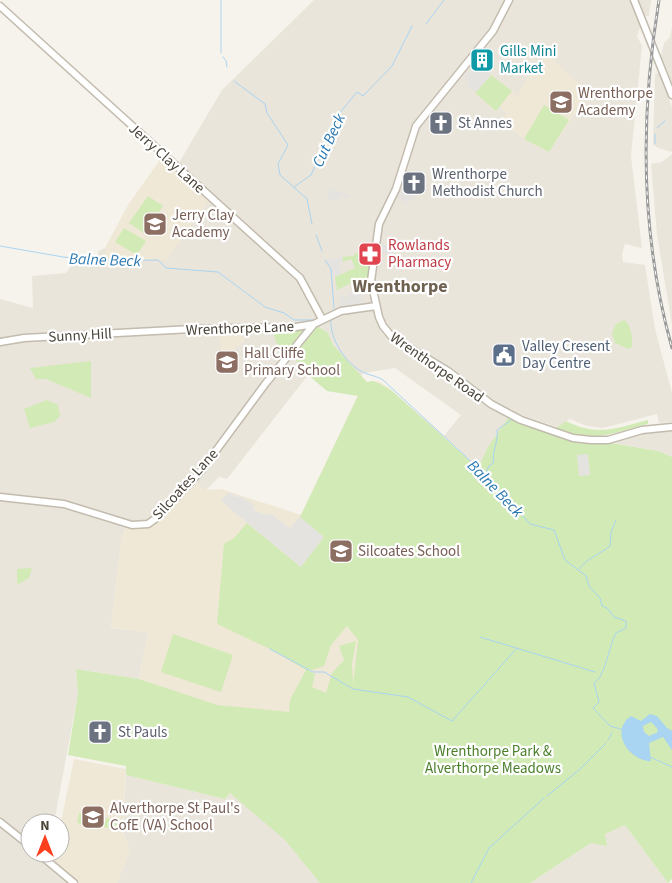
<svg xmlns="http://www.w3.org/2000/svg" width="672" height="883" viewBox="0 0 672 883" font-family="'Source Sans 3',sans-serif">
  <rect width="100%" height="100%" fill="#f6f3ec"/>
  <path fill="#eae5da" d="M314,0H632L640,27L637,36L642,46L631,156L642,248L625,244L622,254L623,262L645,265L655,329L672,393V422L659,423L657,414L603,428L587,426L570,419L557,427L495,406L510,415L488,447L478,468L444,436L461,415L395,368L364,373L360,376L333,345L328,333L290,353L308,375L227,479L219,477L206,490L159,516L127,526L121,541L111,628L148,632L139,679L76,669L78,693L54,823H30V853H48L46,860L74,883H0V299L33,308L32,276L66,273L72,265L95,261L99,251L105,248V260L177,166L222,90Z
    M638,0H651L649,16H645Z
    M672,27V83L661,56L664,43L670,37Z
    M659,72L672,107V152L658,148L653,144L655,75Z
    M672,154V325L657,235L651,164L662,162Z
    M672,427V457L658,451L602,441Z
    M126,775L225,799L229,793L250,806L287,841L320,883H117L130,850L123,833Z
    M625,825L668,883H530L605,834Z"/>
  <path fill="#efe8d6" d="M546,53L589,93L549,152L524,139L500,121L507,113L499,107L495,111L475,93L478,89L464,77L476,63L518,96L530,73L536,75Z
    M164,154L211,197L167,260L105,261V248L128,205Z
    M220,330L248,331L242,344L235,347V374H221L219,351L221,349Z
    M370,381L380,382L391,390L444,436L352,704L289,726L217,706L139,679L148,632L111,628L121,541L128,524H148L193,480L206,490L221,489L301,515L358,395Z
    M74,759L126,769L123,833L130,850L117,883H80L53,860L54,853H60V826Z"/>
  <path fill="#d2eab5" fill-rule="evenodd" d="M491,75L512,91L496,111L475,93Z
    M544,105L569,120L549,152L524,139Z
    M148,196L163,206L144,233L129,223Z
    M124,228L146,241L137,255L115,242Z
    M357,253L366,254L372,268V288L362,291L358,280L337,290L335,277L355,268L351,259L343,262L342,257L353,256Z
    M624,320C631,324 633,339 632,347L628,349L615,343L612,333L616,324Z
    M314,324L328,333L333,345L367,382L374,381L391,390L478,468L488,447L510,415L564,435L658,451L672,457V879L668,883L625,825L605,834L607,846L591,843L530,883H320L285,840L230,793L225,799L126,775V766L68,755L78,693L76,669L139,679L217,705L289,712L290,700L306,670L274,651L217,624L224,544L234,538L247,523L301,567L292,528L301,515L358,396L327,391L308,375L290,353L284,360L271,329ZM347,626L358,640L353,685L352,664L356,641L339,646L344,660L332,673L326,693L312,687L315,674L309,671L324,666L331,645Z
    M91,361V398L46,379H36L30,368Z
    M47,400L58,405L60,416L54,422L30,428L24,409Z
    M648,420V424C609,434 596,443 556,428L566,421C597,437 617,428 648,420Z
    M32,568L29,578L19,584L17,583V569Z
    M173,634L233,655L221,692L161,672Z
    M79,813L98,817L96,827L77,823Z
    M106,818L120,821L119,830L104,827Z"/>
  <path fill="#e5e3e0" d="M476,63L491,75L476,92L466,84L468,81L464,77Z
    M402,183L408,185L406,193L415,196L414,200L411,199L407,203L396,197Z
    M331,188L349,196L348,198L341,196L337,203L327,197Z
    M380,244L392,245L395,247V252L392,254L379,253Z
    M342,257L343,262L339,264L342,273L332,277L331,269L325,260Z
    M361,287L362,291L359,292L364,303L341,307L340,298L343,296L345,299L350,295L349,293Z
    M588,454L590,475L579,476L577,455Z
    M229,492L237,497H242L254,505L253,510L267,515L270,513L290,528L300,517L324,537L301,567L221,501Z"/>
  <path fill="#a9d4f2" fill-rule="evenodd" d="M650,714L657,716L667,728L672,731V750L663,737L649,743L651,761C629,761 609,731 631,716L641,721ZM651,722L657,728L658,732L649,736L644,732L643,726Z"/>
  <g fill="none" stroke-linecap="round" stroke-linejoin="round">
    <path stroke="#a9d4f2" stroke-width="1" d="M221,0V53
      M426,24L444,0
      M223,57L226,61L227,67
      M234,81L265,104L267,113L288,145L278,164L280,175L307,199L312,224
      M657,128L665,121
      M655,134V144
      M294,187L311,175L338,115L357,92L363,96L392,66L412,26
      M316,235L322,251
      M0,246L63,257L105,261L158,260L166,268L218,272L265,307L284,313L294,320H314
      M325,260L331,269L334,308
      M331,319C329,339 347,366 365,373C372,376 377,376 383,380L478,468L530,524L554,530L565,560L586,576L589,586L600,598L602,606L607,608L614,617L626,621V628L616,633C609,646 605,677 594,683L599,702L593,708L610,726L624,730
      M485,475L489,466L494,462C491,453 499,441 497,430L511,420
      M579,569C586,559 600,554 610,546L611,532L616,520
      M480,637L595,672
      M270,649L313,672H324L353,689L408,697L452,721L517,648
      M608,740L612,733
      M650,757L672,767
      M547,796L579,770L606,743
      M471,883L489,848L544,798"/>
    <g stroke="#c2bbae" stroke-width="9">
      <path id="tertiary" d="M509,0L493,31L416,126L396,189L379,224L371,281L379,317L383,326L392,337L448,371L491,404L521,420L573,438L591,440H608L642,430L672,427
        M634,0L672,95
        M0,6L300,278L322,319
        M0,342L24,338L192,329L296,327L314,324L341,311L376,306
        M0,497L64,504L132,525L148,524L159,516L201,471L266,383L314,324
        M0,822L30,846
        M38,853L74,883"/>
    </g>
    <use href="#tertiary" stroke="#fff" stroke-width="6"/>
    <g stroke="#9a9a9a" stroke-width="3">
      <path id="rail" d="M659,0C640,116 640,234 672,348"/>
    </g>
    <use href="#rail" stroke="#fff" stroke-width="1" stroke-dasharray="4" stroke-linecap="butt"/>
  </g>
  <defs>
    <g id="building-square" transform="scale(1.25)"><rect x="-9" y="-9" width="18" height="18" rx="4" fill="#0f9aa8" stroke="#fff"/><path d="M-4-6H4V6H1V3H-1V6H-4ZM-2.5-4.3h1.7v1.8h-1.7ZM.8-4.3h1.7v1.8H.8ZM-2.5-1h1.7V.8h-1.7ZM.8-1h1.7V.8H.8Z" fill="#fff"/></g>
    <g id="school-square" transform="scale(1.25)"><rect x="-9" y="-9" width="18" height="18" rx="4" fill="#8d6e63" stroke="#fff"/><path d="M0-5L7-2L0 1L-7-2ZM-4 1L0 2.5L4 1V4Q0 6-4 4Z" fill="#fff"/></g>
    <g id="church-square" transform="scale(1.25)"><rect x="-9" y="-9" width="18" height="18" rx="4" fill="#6b7280" stroke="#fff"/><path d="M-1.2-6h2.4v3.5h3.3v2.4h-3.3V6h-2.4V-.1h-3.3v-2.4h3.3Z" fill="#fff"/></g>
    <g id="pharmacy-square" transform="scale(1.25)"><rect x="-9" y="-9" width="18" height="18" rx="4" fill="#e0444e" stroke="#fff"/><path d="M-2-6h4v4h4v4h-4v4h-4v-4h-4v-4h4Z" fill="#fff"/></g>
    <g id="civic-square" transform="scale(1.25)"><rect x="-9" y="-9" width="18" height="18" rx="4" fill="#5c6f8a" stroke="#fff"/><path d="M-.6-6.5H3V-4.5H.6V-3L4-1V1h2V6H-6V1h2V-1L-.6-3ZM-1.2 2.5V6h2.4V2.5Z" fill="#fff"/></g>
  </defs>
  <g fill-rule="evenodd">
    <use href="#building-square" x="482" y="60"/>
    <use href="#school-square" x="561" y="102"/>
    <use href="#church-square" x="441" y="123"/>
    <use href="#church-square" x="414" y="183"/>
    <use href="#school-square" x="155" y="224"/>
    <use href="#pharmacy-square" x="370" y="254"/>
    <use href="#civic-square" x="504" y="355"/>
    <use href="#school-square" x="227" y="362"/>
    <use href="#school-square" x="341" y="551"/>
    <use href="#church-square" x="100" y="732"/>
    <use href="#school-square" x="93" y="817"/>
  </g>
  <g text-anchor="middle" stroke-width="4.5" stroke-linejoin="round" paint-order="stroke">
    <g font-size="15" fill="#0d838f" stroke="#fff" text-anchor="start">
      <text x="500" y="56">Gills Mini<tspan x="500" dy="17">Market</tspan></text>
    </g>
    <g font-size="15" fill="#785e54" stroke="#fff" text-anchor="start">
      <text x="578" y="98">Wrenthorpe<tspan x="578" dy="17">Academy</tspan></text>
      <text x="172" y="220">Jerry Clay<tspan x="172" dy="17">Academy</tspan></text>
      <text x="244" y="358">Hall Cliffe<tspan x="244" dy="17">Primary School</tspan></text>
      <text x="358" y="556">Silcoates School</text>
      <text x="110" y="813">Alverthorpe St Paul's<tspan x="110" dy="17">CofE (VA) School</tspan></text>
    </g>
    <g font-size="15" fill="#5b616d" stroke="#fff" text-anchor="start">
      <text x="458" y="128">St Annes</text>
      <text x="432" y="179">Wrenthorpe<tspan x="432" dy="17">Methodist Church</tspan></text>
      <text x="118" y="737">St Pauls</text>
    </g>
    <g font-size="15" fill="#4b4439" stroke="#fff">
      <text transform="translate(167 158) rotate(42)" y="5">Jerry Clay Lane</text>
      <text transform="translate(240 328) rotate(-2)" y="5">Wrenthorpe Lane</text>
      <text transform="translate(80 335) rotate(-3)" y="5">Sunny Hill</text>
      <text transform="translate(437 367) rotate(35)" y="5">Wrenthorpe Road</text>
      <text transform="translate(185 484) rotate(-48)" y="5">Silcoates Lane</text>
    </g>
    <g font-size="15" fill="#be3a42" stroke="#fff" text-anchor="start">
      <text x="388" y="250">Rowlands<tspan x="388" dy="17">Pharmacy</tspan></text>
    </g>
    <g font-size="15" fill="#4e5e75" stroke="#fff" text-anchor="start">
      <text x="522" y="351">Valley Cresent<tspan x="522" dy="17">Day Centre</tspan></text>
    </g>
    <g font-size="15" fill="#4a7f2a" stroke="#fff">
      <text x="493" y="756">Wrenthorpe Park &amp;<tspan x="493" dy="17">Alverthorpe Meadows</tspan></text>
    </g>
    <g font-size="16" font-style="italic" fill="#2e7ab2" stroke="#fff">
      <text transform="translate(328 140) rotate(-65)" y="6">Cut Beck</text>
      <text transform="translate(105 259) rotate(2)" y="6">Balne Beck</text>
      <text transform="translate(496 488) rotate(46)" y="6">Balne Beck</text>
    </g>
    <g font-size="18" font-weight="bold" fill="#6e6250" stroke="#fff">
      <text x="400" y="292">Wrenthorpe</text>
    </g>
  </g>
  <g transform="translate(45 838)"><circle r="24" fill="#ffffff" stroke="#b7b4b0"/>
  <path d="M0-4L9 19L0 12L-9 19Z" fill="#fc3f1d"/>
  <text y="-8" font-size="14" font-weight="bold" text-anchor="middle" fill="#4b4439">N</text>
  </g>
</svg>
